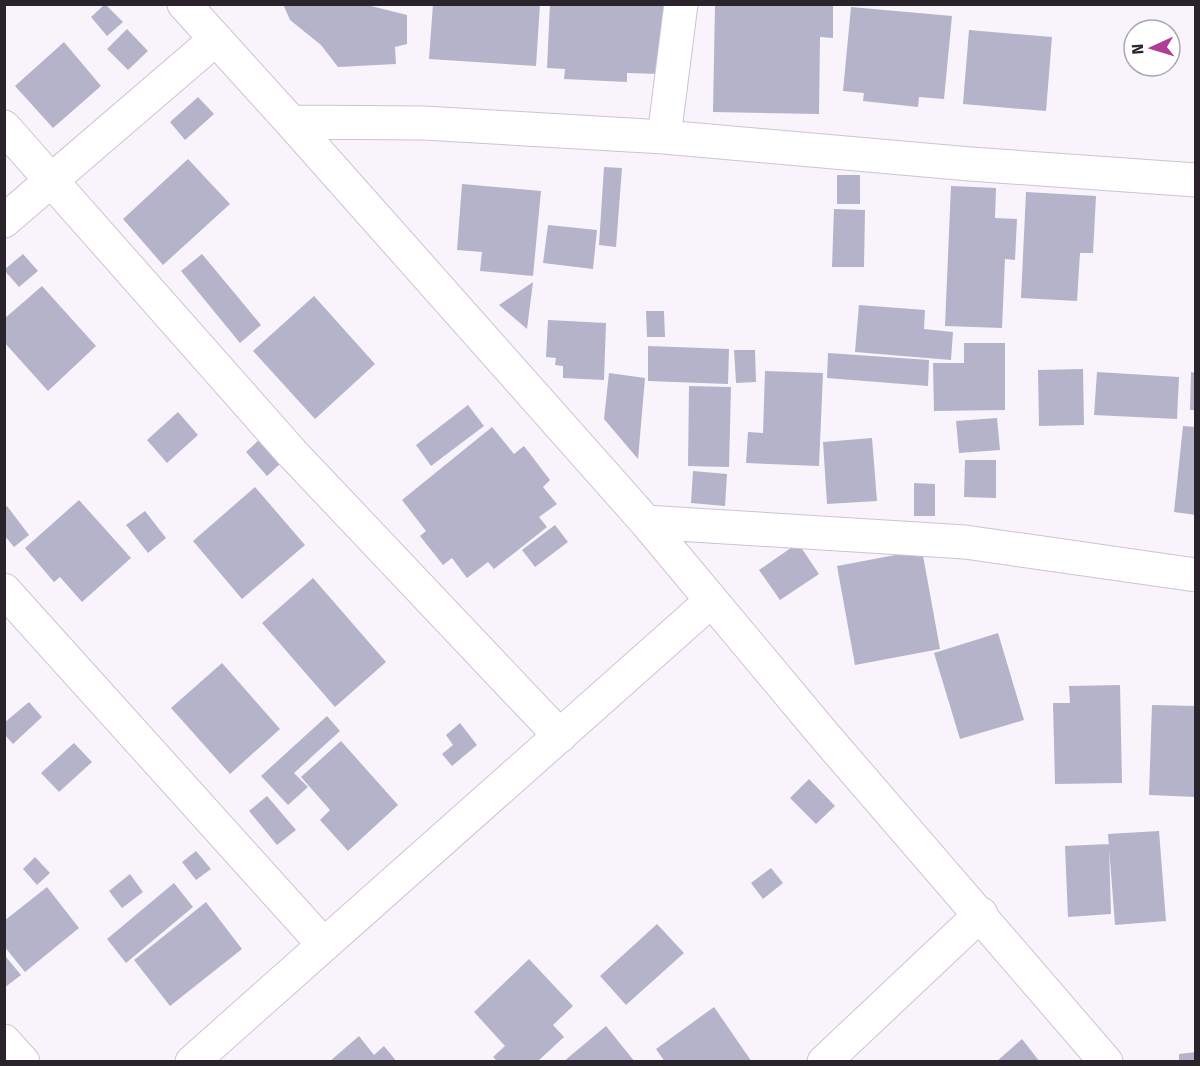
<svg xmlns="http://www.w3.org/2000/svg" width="1200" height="1066" viewBox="0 0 1200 1066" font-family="'Fira Sans',sans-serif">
  <rect width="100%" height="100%" fill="#f9f4fc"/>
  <path fill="#b4b3ca" d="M105,4L123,22L107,36L91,17Z
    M283,4H363L407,15V44L395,47L396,64L338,67L321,45L290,20Z
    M433,4H540L536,66L429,59Z
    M550,4H665L662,74L627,73V82L564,79L565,69L547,68Z
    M715,4H833V38L820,37L819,114L713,112Z
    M851,7L952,16L944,99L919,97L918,107L863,101L864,93L843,91Z
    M127,29L148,51L128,70L107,49Z
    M969,30L1052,37L1046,111L963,104Z
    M64,42L101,86L53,128L15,86Z
    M198,97L214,114L185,140L170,122Z
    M188,159L230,204L163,265L123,219Z
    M604,167L622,168L616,247L599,245Z
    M837,175H860V204H837Z
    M462,184L541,191L533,276L480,271L482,252L457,250Z
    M951,186L996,188L995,218L1017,219L1015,260L1005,259L1002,328L945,326Z
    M1026,192L1096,196L1093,253H1080L1077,301L1021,298Z
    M834,209L865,210L864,267H832Z
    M548,225L597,230L593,269L543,263Z
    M23,254L38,271L19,287L4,270Z
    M202,254L261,325L240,343L181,271Z
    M533,282L527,329L499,305Z
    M42,286L96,346L48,391L4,342V319Z
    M314,296L375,364L315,419L253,351Z
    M859,305L925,310L924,329L953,332L951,360L855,352Z
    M646,311H664L665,337H647Z
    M548,320L606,323L604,380L563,378V366L555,365L556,358L546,357Z
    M964,343H1005V410L934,411L933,363H964Z
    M648,346L729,349L728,384L648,381Z
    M734,350H755L756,382L736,383Z
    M828,353L929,360L928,386L827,378Z
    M1083,369L1084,425L1039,426L1038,370Z
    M765,371L823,373L819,466L746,463L748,432L763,433Z
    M1097,372L1179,377L1177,419L1094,415Z
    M1191,372L1196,373V410H1190Z
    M609,373L645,378L638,459L604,419Z
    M689,386L731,387L729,467L688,466Z
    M468,405L484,426L431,466L416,445Z
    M178,412L198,435L167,463L147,440Z
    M997,418L1000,450L959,453L956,421Z
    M1183,426L1196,427V515L1174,512Z
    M492,427L514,454L524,446L550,480L543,487L557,504L539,517L547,527L494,569L488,562L467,578L452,558L443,565L420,536L426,531L402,500Z
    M872,438L877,501L827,504L823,442Z
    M260,439L282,462L267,476L246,452Z
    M965,460H996V498L964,497Z
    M693,471L727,474L725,506L691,503Z
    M914,483L935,484V516H914Z
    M255,487L305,545L242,599L193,541Z
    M79,500L131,558L82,602L60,577L54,582L25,548Z
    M7,506L29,535L14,547L4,535V508Z
    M145,511L166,538L148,553L126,525Z
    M555,525L568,542L535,567L522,550Z
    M798,543L819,574L780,600L759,570Z
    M922,550L940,649L855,665L837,566Z
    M313,578L386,662L335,707L262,623Z
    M998,633L1024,720L960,739L934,653Z
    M222,663L280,729L230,774L171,708Z
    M1120,685L1122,783L1055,784L1053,703H1070L1069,686Z
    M29,702L42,717L13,744L4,734V723Z
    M1152,705L1196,706V797L1149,795Z
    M327,716L340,731L294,773L308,787L288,805L261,776Z
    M460,723L477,745L452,766L442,754L453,745L446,735Z
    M341,741L398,805L348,851L320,820L330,810L301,777Z
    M74,743L92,762L59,792L41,773Z
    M809,779L835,806L816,824L790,798Z
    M267,796L296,830L277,845L249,811Z
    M1159,831L1166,921L1115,925L1108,834Z
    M1109,844L1111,914L1068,917L1065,846Z
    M196,851L211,869L196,880L182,862Z
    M35,857L50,873L37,885L23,869Z
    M771,868L783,883L763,899L751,883Z
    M130,874L143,892L122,908L109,891Z
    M174,883L193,907L126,963L107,939Z
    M47,887L79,928L25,972L4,946V921Z
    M206,902L242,949L170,1006L134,960Z
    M657,924L684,953L626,1005L600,976Z
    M6,957L21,975L4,988V958Z
    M529,959L573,1006L553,1025L564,1037L537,1062H498L493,1057L505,1046L474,1012Z
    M714,1007L752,1062H665L656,1049Z
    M606,1026L635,1062H563Z
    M359,1036L374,1055L384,1046L397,1062H329Z
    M1022,1039L1040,1062H996Z
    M1196,1052V1062H1179V1054Z"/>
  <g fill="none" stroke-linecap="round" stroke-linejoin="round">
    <g stroke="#cfc1d6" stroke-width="35">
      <path id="minor" d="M184,4L291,122L646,522L824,735L1106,1062
        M291,122L424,123L664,137L970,164L1196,180
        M4,127L292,453L560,736
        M664,137L681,4
        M4,221L216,39
        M646,522L965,542L1196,575
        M4,590L324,945
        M4,1041L23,1062
        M192,1062L711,601
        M824,1062L981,914"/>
    </g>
    <use href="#minor" stroke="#fff" stroke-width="33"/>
  </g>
  <rect width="1200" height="1066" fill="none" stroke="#29242c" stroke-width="12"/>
  <g transform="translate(1152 48) rotate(266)"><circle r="28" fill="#ffffff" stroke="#a9a7ab" stroke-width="1.5"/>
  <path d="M0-4.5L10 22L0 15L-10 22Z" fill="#af3d98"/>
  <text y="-9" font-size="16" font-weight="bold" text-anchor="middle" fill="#29242c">N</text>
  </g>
</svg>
